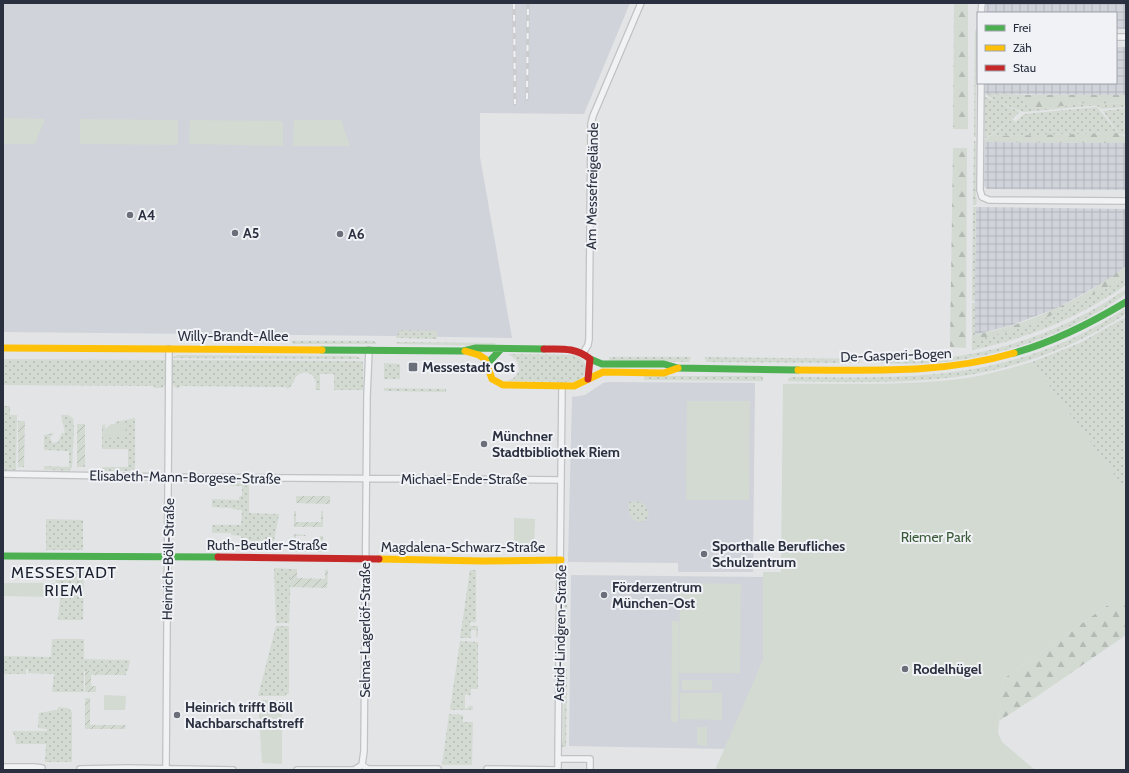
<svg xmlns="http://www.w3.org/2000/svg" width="1129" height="773" viewBox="0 0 1129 773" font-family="Cabin,sans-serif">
  <defs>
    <pattern id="industrial-grid" width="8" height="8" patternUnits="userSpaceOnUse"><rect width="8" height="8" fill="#d0d3d9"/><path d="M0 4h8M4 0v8" fill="none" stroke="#b3b5bb"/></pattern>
    <pattern id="grass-dots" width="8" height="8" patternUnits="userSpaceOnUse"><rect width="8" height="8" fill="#d2dad2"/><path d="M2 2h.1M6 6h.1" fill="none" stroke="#b4bbb5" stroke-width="1.8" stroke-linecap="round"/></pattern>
    <pattern id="forest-firs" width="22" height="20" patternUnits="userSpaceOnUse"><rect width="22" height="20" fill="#d2dad2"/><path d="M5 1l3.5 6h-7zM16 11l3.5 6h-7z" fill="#b4bbb5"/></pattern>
    <pattern id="garden-furrows" width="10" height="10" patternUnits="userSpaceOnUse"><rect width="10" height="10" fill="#d2dad2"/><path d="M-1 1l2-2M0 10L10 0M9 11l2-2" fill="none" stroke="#b4bbb5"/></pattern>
  </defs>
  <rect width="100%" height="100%" fill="#e2e4e6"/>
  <path fill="#d0d3d9" d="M3,3H630L584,114L480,113V157L512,338L396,336L3,332Z
    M608,382L755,383L753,572H678V563L568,562L572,397L585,395L603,383Z
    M571,575L763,577V660L725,749L569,746Z"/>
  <path fill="url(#industrial-grid)" d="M986,3H1126V29H1116V13H986Z
    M1116,47H1126V95L985,94V83H1116Z
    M985,142L1126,143V190L987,189L984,186Z
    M976,207L1126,209V266L1108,280L1057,308L1012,325L974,335Z"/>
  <path fill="url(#grass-dots)" d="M975,30H977L976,137H974Z
    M985,94L1024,95L1023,104L1034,108L1053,106H1068L1082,103L1097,106L1098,103L1126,104V107L1102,109L1097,106H1090L1023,112L995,101L1020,112L1012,119L1016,122L1024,114L1097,107L1118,133L990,136L1012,119L986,138H985V97L995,101Z
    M1126,108V135L1119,134L1103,111Z
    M974,141H976V196L977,200L976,205H973Z
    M973,207H976L975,301H972Z
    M1126,274V285C1078,318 1029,338 972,350V303H975V339L1011,331L1108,287Z
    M1126,289V294C1070,334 1001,357 933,363C915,364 896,364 878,363L875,359C894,359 912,360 930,359C1000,354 1069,329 1126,289Z
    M1126,308V314C1076,347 1016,369 956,377C900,384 844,382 788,381V379L791,377C839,377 888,379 936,374C1004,368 1070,346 1126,308Z
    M1126,317V491L1032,362L1080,343Z
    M401,330L437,331V339L396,338V336Z
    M291,341H374L377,344H293Z
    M396,342L495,343V346L398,344Z
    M507,354L575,355C591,361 589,379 572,382L507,381C523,376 523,360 507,354Z
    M177,355L356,356L362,359L173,358Z
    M609,357H691L689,362L609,361Z
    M704,357L862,359L859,363L707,362Z
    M3,359L166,360V384L162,388H154V386L3,385Z
    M172,360L359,361L363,362V390H334V374H320V390H315C319,380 311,368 299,374C293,378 294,386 287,389L286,387L180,386L179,388H176L172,383Z
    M384,363L400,364V379H384Z
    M644,376H761L763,378V381L644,380Z
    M384,388L446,389V392L384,391Z
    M3,406H10V415H17L16,470H3Z
    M61,415H68L73,418L74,428L72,467L69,471L51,470L44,469V466L69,467V451L44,450V435L54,433L52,436H50L52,443L58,442L62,433H65Z
    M135,418V469L131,471H105L102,469V467H128V449H102V425L107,424L105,425V434L116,431L115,422Z
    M231,483H254V485H249V513L279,514L273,546L246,545V551H241V536L231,535V533H212V525H241L242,510L232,509V508L212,507V499L239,500V497L242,496V486H231Z
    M632,501L640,502L646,506L649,514L646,520C633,526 626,513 629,502Z
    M46,519L83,520V550H46Z
    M56,567L84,569L83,620H58L60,598L55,597Z
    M274,568L291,569L289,623H276Z
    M470,570H476V622H470V626H478V636L476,638V630H471V638H460Z
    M563,575H568L566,658H562V652H564L565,578H563Z
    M276,626H289V694H286V696H258Z
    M52,639H84V659L130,660L128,671H84V692H52L54,674L28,673V669H26V674H3V656L51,657Z
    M460,641L478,642V689H471L470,698L469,695H465V708H468L469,706H473V709L470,710H450Z
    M562,669H567L566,747H561V741H563L564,677L562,676Z
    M58,707L68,708L72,712V762H45L46,744H16L15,737L12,731H47V729L38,728L39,713L57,710Z
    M449,714L463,715V722H473L472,765H442Z"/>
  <path fill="url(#forest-firs)" d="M954,3H968V129H953Z
    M1024,95H1126V104L1098,103L1097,106L1082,103L1068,106H1053L1034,108L1023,104Z
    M1118,133L1119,135L1126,136V143L985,142V140L990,136Z
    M953,148H967L966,348L950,347Z
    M1126,266V274L1108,287L1036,323L1011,331L975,340L974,335C987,332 1001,329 1014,325C1053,312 1093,292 1126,266Z
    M1126,592V635L1036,697L999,721L1003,679Z"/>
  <path fill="#d2dad2" d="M3,118L45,119L35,144H3Z
    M80,119L178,120V145L80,144Z
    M190,120L283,121V146L189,144Z
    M294,120H341L350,146H293Z
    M1032,362L1126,491V592L1003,679L998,733L1002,742L1035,770H715L763,660V572H781L783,384C842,383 902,386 960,379C985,376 1008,369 1032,362Z
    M687,401H750L749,500H686Z
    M111,424H126L125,437L115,436L107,439L106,438L105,429Z
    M514,518L535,519L534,551L514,550Z
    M3,583H55V597L3,596Z
    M680,583L741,584L740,673H679Z
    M672,621H679L678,722H671Z
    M682,680H712V690H682Z
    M680,693H722V720L680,719Z
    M104,695L126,696L125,710H104Z
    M258,700H282V764L262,763Z
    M697,727H707V746L697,745Z"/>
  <path fill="url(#garden-furrows)" d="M18,421H25L24,467H18Z
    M77,424H85V467H77Z
    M296,496H330V504L296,503Z
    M294,511H296V522H321V511H323V527H294Z
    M294,534L306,535V536H296V547H320V536H323V552H294Z
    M291,569H297V578L325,579V570H328L327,588L290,587Z
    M85,671H126V675H91V686H96V692H85Z
    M85,698H90V725H126L125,729H85Z"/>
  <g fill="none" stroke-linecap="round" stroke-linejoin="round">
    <g stroke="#c0c2c4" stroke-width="8">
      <path id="street" d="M981,13L982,3
        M1116,37H1126
        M981,83L980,190L982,197L989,200L1126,201
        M583,353L588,345L589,339L591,124L593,116L641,3
        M3,474L168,477L561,480
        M558,759L562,386
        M362,765L364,751L367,396L369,350
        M362,765L368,769H438
        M3,767H34L42,768
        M80,769L128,768L233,770
        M166,769L169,349
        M487,769L558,770
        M297,770H354L362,765
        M558,770V759H590V770"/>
    </g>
    <use href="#street" stroke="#f1f2f4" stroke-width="5.5"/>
    <path stroke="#4caf50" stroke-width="7" d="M322,350L463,351L476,348L544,349
      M1014,353C1054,342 1091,323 1126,302
      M590,359L602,364H664L678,368L798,370
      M487,364L501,349
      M3,556L218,557"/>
    <path stroke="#ffc107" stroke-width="7" d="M3,348L322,350
      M465,351L479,355L485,359L492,379L503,385L574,386L603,372L664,373L678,368
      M798,370C872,370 943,374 1014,353
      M379,559L483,561L561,560"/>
    <path stroke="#c62828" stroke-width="7" d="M544,349C561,349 576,347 590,359L588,379
      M218,557L379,559"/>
    <g stroke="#cbccce" stroke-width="3.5">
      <path id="rail" d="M514,3L515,104
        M527,99L528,3"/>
    </g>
    <use href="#rail" stroke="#f0f2f6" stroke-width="2" stroke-dasharray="6" stroke-linecap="butt"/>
  </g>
  <g fill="#6a6f79" stroke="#f0f2f6" stroke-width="1.5">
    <circle cx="130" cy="215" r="4"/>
    <circle cx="235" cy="233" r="4"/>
    <circle cx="340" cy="234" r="4"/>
    <rect x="408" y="362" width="10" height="10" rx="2"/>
    <circle cx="484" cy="444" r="4"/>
    <circle cx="704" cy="554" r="4"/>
    <circle cx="604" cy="595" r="4"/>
    <circle cx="905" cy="669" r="4"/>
    <circle cx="177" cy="715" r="4"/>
  </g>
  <g text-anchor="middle" stroke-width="4" stroke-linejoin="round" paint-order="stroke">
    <g font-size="14" fill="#2a303f" stroke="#f0f2f6">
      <text transform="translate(592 186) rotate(-89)" y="5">Am Messefreigelände</text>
      <text x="233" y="341">Willy-Brandt-Allee</text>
      <text transform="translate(896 355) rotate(-2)" y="5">De-Gasperi-Bogen</text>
      <text transform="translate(185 477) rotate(1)" y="5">Elisabeth-Mann-Borgese-Straße</text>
      <text x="464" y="484">Michael-Ende-Straße</text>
      <text x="267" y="550">Ruth-Beutler-Straße</text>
      <text x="463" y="552">Magdalena-Schwarz-Straße</text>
      <text transform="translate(168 559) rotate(-89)" y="5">Heinrich-Böll-Straße</text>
      <text transform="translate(365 630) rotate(-90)" y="5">Selma-Lagerlöf-Straße</text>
      <text transform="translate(560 633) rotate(-89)" y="5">Astrid-Lindgren-Straße</text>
    </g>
    <g font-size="14" font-weight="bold" fill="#2a303f" stroke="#f0f2f6" text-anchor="start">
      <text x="138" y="220">A4</text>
      <text x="243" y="238">A5</text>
      <text x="348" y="239">A6</text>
      <text x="422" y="372">Messestadt Ost</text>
      <text x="492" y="441">Münchner<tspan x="492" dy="16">Stadtbibliothek Riem</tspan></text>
      <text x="712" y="551">Sporthalle Berufliches<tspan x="712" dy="16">Schulzentrum</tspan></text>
      <text x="612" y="592">Förderzentrum<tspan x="612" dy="16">München-Ost</tspan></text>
      <text x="913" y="674">Rodelhügel</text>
      <text x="185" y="712">Heinrich trifft Böll<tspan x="185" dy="16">Nachbarschaftstreff</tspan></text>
    </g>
    <g font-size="14" fill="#3b5a38" stroke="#f0f2f6">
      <text x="936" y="542">Riemer Park</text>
    </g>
    <g font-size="16" letter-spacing="1" fill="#1c2130" stroke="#f0f2f6">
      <text x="64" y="578">MESSESTADT<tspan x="64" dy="18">RIEM</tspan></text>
    </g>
  </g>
  <rect width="1129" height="773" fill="none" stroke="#2a303f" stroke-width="8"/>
  <rect x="977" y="12" width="140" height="72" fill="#f0f2f6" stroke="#a1a4ad"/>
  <rect x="985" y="25" width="20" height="6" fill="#4caf50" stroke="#a1a4ad"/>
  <text x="1013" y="32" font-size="12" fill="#2a303f">Frei</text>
  <rect x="985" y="45" width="20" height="6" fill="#ffc107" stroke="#a1a4ad"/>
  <text x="1013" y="52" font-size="12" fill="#2a303f">Zäh</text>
  <rect x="985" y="65" width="20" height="6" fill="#c62828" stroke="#a1a4ad"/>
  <text x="1013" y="72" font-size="12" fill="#2a303f">Stau</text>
</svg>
